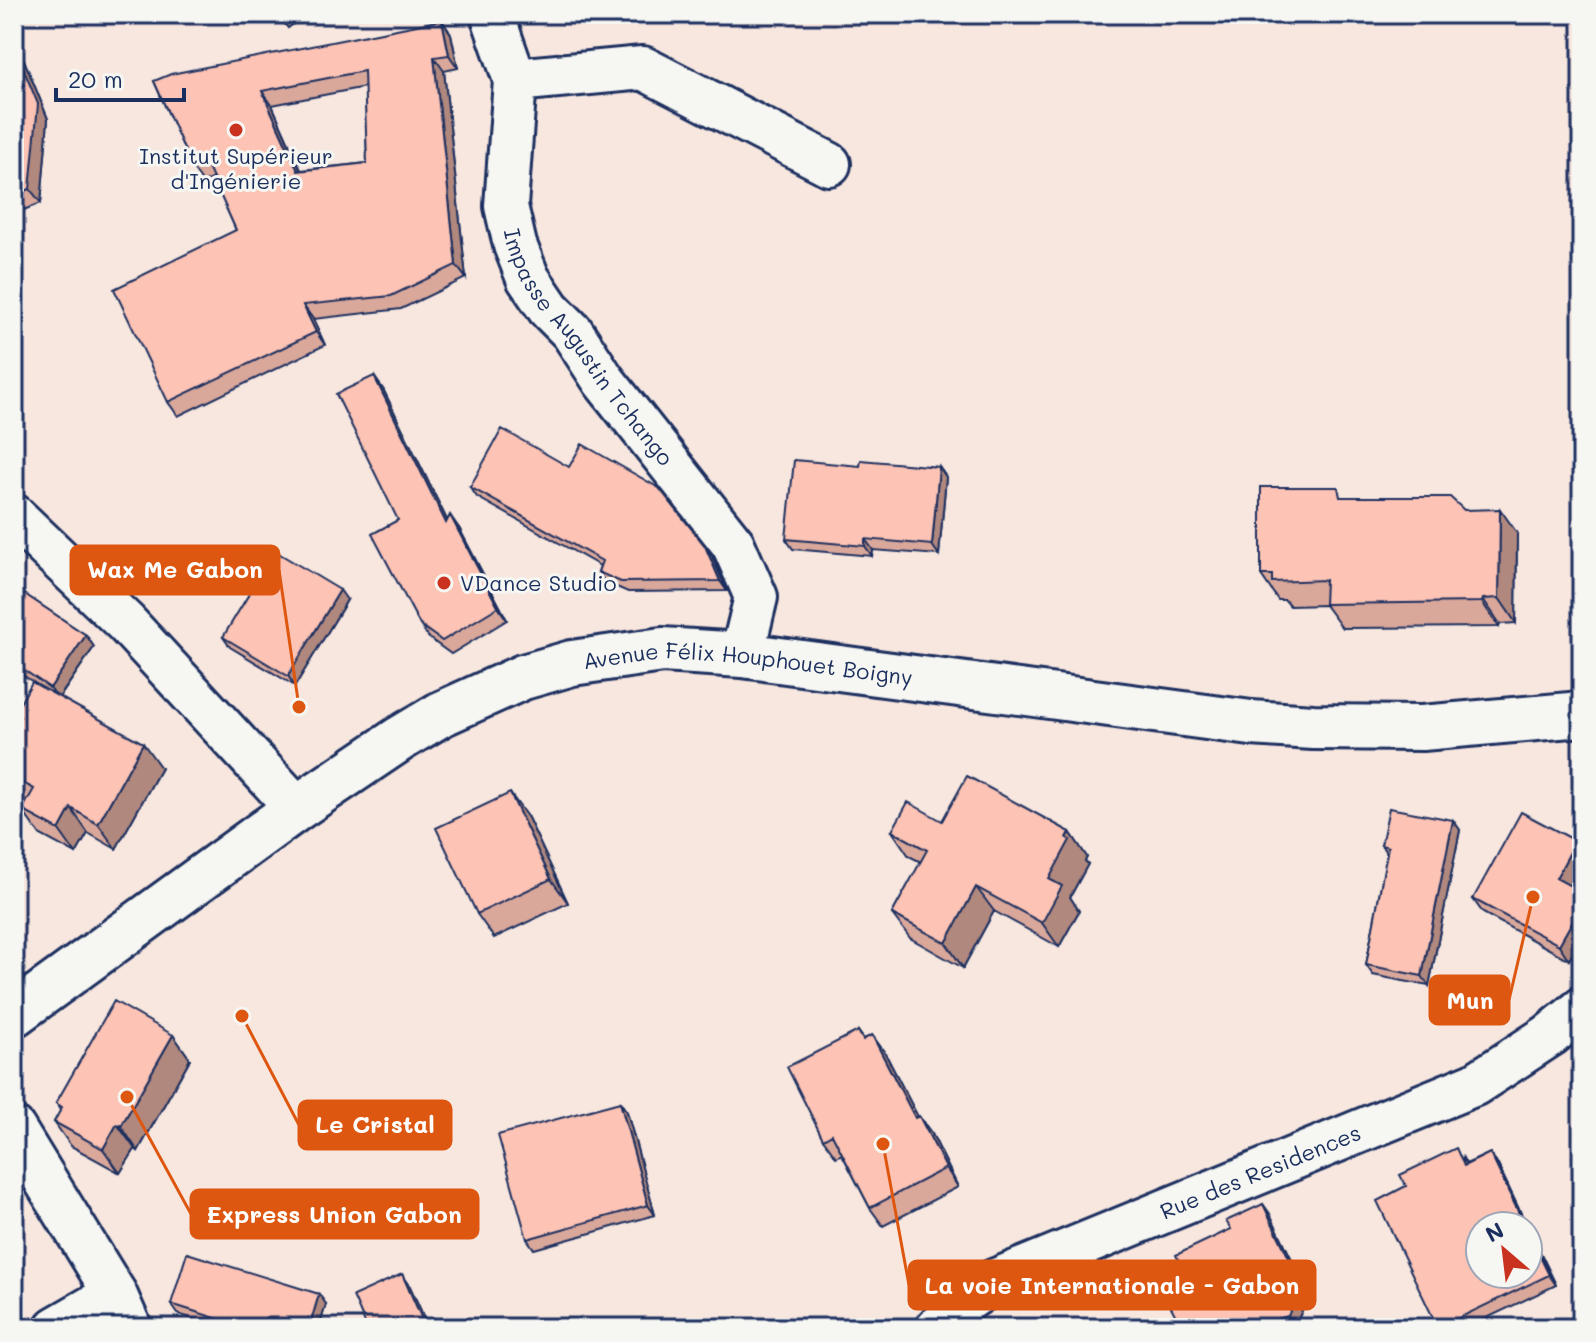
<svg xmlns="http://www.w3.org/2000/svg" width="1596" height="1342" viewBox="0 0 1596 1342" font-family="Mali,sans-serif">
  <rect width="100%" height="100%" fill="#f8e7df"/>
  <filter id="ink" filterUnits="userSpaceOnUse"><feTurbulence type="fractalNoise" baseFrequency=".0125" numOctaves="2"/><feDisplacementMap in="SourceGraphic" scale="16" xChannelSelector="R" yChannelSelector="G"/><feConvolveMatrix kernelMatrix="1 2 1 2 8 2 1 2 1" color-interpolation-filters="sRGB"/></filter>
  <g filter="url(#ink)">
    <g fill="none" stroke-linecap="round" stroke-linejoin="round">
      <g stroke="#1b2f5e" stroke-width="48">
        <g id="street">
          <path id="s1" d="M492,14L515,80L506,206L515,245L528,278L549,309L572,332L604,381L733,544L756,597L742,655"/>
          <path d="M515,80L643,68L829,164"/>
          <path d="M14,516L126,623L297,808"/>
          <path d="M14,1129L115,1294L130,1328"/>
          <path d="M56,1328L115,1294"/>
          <path id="s2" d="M937,1328L964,1302L994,1281L1475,1084L1550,1035L1582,1009"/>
        </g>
      </g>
      <g stroke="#1b2f5e" stroke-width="50">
        <g id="secondary">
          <path id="s3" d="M14,1014L297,808L401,738L441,714L523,677L572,663L662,650L742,655L1251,723L1313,727L1422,728L1582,714"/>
        </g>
      </g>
      <use href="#street" stroke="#f6f6f2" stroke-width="42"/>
      <use href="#secondary" stroke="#f6f6f2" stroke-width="44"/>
    </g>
    <path fill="#daa89b" stroke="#1b2f5e" stroke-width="2" fill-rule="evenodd" d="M104,14H133L132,18Z
      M277,14H307L288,28Z
      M451,34L458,68L444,71L466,278L401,309L313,319L325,345L178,416L168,402L236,230L213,178L203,183L193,169L154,81ZM365,87L367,163L301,170L272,105Z
      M14,46L24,60L48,119L41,203L14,214Z
      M383,389L447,521L459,528L507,620L451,654L429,638L420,625L398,520Z
      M860,466L939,467L946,477L939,555L873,550L872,556L793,549L786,539Z
      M470,487L712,556L727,591L628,592L605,582L598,572L600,566L477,497Z
      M1345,497L1464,510L1517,533L1516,623L1500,624L1499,627L1342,628L1325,605L1290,606L1285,600H1278L1261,575Z
      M14,587L86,635L94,647L60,697L161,768L116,849L88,833L76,854L39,834L22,810L27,801L14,794V728L18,720L14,714L36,684L14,669Z
      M347,600L295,686L230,647L223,637Z
      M528,818L568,903L494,938L477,914Z
      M1453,820L1460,830L1429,986L1373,975L1366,965L1387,854L1381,845Z
      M942,821L1070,832L1087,857L1085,861L1088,864L1070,897L1079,911L1059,947L994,911L963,968L910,938L892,914L921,862L909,856L892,831Z
      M1576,841L1582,850V864L1570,886L1582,892V937L1569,960L1483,913L1473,899Z
      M858,1031L864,1039L872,1035L885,1053L917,1116L932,1134L958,1187L883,1226L870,1208L842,1154L836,1157L823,1139Z
      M173,1035L190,1059L138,1151L135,1149L120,1173L71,1146L54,1122L61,1110L56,1103Z
      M620,1102L627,1112L655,1215L534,1249L527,1239Z
      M1490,1153L1497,1163L1527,1226H1480L1528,1227L1556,1285L1466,1328H1438L1463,1158L1466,1164Z
      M1263,1204L1270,1214L1309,1295L1295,1326L1288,1328H1172L1180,1324L1188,1296L1184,1271L1231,1229Z
      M171,1304H326L319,1328H222L178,1314Z"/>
    <path fill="#b1887e" stroke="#1b2f5e" stroke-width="2" d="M442,20L451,34L458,68L449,55Z
      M14,46L24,60L48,119L41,203L30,189Z
      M434,57L444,71L466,278L456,265Z
      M262,91L272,105L307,185L298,171Z
      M303,305L313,319L325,345L316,332Z
      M374,376L383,389L455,536L446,523Z
      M939,467L946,477L939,555L932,545Z
      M1500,509L1517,533L1516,623L1499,598Z
      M450,515L459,528L507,620L498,607Z
      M865,539L873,550L872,556L865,546Z
      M705,546L712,556L727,591L720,581Z
      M340,590L347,600L295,686L288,676Z
      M1483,599L1500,624L1499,627L1482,602Z
      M86,635L94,647L58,699L50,688Z
      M143,743L161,768L116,849L98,824Z
      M510,793L528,818L568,903L551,879Z
      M71,808L88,833L76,854L59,830Z
      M1453,820L1460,830L1429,986L1422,976Z
      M1070,832L1087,857L1085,861L1088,864L1070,897L1079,911L1059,947L1042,923L1049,879Z
      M1576,841L1582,850V864L1566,892L1556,878Z
      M976,887L994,911L963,968L946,943Z
      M1582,904V937L1569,960L1559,945Z
      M173,1035L190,1059L138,1151L121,1126Z
      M872,1035L885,1053L928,1136L915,1118Z
      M620,1102L627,1112L655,1215L648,1205Z
      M919,1116L932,1134L958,1187L946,1168Z
      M117,1124L135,1149L120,1173L103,1149Z
      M1490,1153L1497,1163L1527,1226H1525Z
      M1263,1204L1270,1214L1309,1295L1295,1326L1288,1316Z
      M1528,1227L1556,1285L1549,1275L1528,1232Z
      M402,1274L409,1284L429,1328H426Z
      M319,1294L326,1304L319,1328H309Z"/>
    <path fill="#fdc3b4" stroke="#1b2f5e" stroke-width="2" fill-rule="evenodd" d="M442,20L449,55L434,57L456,265L391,296L303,305L316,332L168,402L114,289L236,230L206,163L193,169L154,81L171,74ZM364,71L367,163L298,171L262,91Z
      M14,46L38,104L30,189L14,195Z
      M374,376L446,523L450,515L498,607L442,641L420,625L372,534L398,520L336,394Z
      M502,429L569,467L582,444L659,488L705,546L720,581L621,582L598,572L602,561L470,487Z
      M794,460L860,466L861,460L939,467L932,545L865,539V546L786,539Z
      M1261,487H1338L1340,497H1450L1464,510L1500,509L1499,598L1483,599L1482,602L1324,604L1325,580L1272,582V575H1261Z
      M275,551L340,590L288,676L223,637Z
      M14,587L86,635L50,688L14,663Z
      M32,682L143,743L98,824L71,808L59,830L22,810L34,789L14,778V728L20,717L14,714Z
      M967,776L1070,832L1067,838L1070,840L1049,879L1062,886L1042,923L976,887L946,943L892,914L927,850L892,831L908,802L942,821Z
      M510,793L551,879L477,914L436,828Z
      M1389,808L1453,820L1422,976L1366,965L1388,847L1381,845Z
      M1521,812L1576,841L1556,878L1582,892V904L1559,945L1473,899Z
      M114,1001L173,1035L121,1126L117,1124L103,1149L54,1122L62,1107L56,1103Z
      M858,1031L863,1040L872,1035L915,1118L919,1116L946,1168L870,1208L832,1134L823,1139L787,1067Z
      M620,1102L648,1205L527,1239L498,1135Z
      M1456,1148L1464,1166L1490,1153L1525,1226H1480V1274H1528V1232L1549,1275L1438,1328L1377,1201L1406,1186L1400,1175Z
      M1263,1204L1302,1285L1288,1316L1245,1328H1172L1180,1324L1170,1305L1188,1296L1177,1275L1184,1271L1176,1255L1231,1229L1226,1221Z
      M187,1253L319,1294L309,1328H247L171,1304Z
      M402,1274L426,1328H367L353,1296Z"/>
  </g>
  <g fill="#c8321e" stroke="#f6f6f2" stroke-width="3">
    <circle cx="236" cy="130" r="8"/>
    <circle cx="444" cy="583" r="8"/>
  </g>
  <g text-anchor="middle" stroke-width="6" stroke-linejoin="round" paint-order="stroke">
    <g font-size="22" fill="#1b2f5e" stroke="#f6f6f2">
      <text x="236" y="164">Institut Supérieur<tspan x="236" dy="25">d'Ingénierie</tspan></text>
      <text x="460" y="591" text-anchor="start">VDance Studio</text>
    </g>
    <g font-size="22" fill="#1b2f5e" stroke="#f6f6f2">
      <text dy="8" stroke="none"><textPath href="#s1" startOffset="362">Impasse Augustin Tchango</textPath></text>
      <text dy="8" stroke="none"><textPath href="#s3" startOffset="840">Avenue Félix Houphouet Boigny</textPath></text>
      <text dy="8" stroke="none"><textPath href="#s2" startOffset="362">Rue des Residences</textPath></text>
    </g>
  </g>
  <path fill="none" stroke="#de5710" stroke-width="3" d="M299 707L279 570M1533 897L1509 1000M242 1016L299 1125M127 1097L191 1214M883 1144L909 1285"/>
  <g fill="#de5710" stroke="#f6f6f2" stroke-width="3">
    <circle cx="299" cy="707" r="8"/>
    <circle cx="1533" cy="897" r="8"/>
    <circle cx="242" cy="1016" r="8"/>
    <circle cx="127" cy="1097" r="8"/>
    <circle cx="883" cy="1144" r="8"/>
  </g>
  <g fill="#de5710" stroke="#de5710" stroke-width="3">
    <rect x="71" y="546" width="208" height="48" rx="8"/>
    <rect x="1430" y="976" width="79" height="48" rx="8"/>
    <rect x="299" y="1101" width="152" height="48" rx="8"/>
    <rect x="191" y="1190" width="287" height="48" rx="8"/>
    <rect x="909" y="1261" width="406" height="48" rx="8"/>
  </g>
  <g font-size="24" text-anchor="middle" font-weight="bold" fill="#fff">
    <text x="175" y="578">Wax Me Gabon</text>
    <text x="1470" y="1009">Mun</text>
    <text x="375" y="1133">Le Cristal</text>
    <text x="334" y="1223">Express Union Gabon</text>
    <text x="1112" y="1294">La voie Internationale - Gabon</text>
  </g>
  <rect width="1596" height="1342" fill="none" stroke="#f6f6f2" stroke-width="48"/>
  <rect x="24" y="24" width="1548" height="1294" fill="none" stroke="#1b2f5e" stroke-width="3" filter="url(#ink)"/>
  <g transform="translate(1504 1250) rotate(332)"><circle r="38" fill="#f6f6f2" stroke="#9ea6b7" stroke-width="2"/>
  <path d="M0-6L14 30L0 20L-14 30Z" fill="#c8321e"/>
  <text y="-12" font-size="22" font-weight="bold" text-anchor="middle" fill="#1b2f5e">N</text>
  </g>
  <path d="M56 88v12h128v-12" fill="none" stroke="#1b2f5e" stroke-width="4"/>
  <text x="68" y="88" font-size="24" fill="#1b2f5e" stroke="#f6f6f2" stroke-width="6" paint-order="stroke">20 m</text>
</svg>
